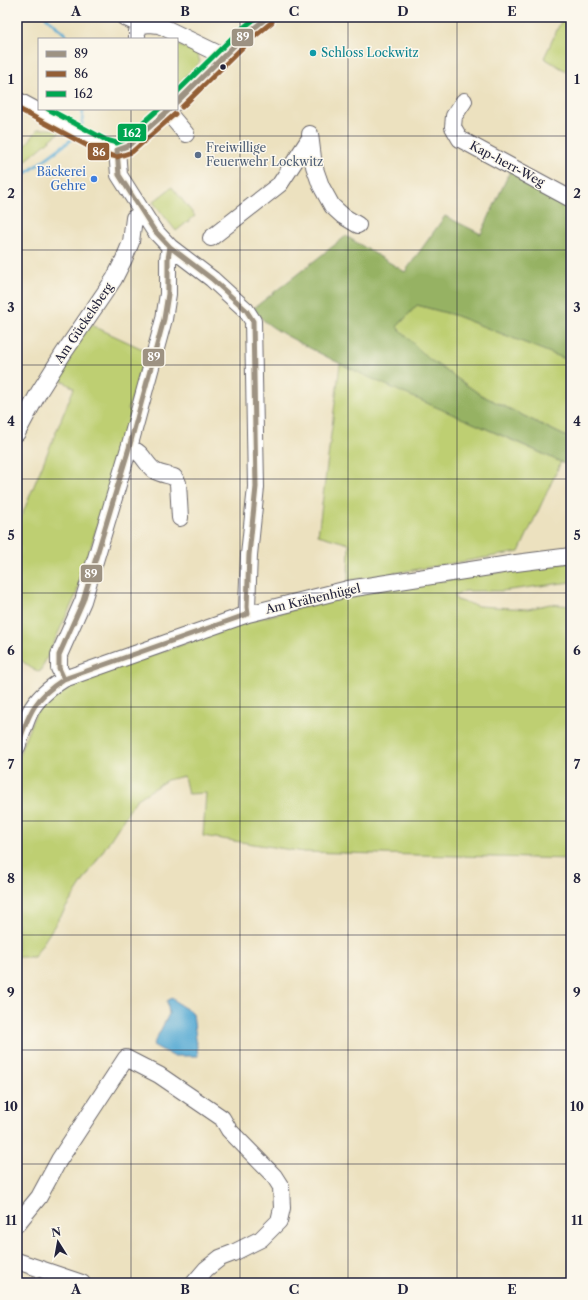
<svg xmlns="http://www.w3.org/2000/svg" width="588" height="1300" viewBox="0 0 588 1300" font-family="'Libre Caslon Text',serif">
  <rect width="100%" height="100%" fill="#fbf7ec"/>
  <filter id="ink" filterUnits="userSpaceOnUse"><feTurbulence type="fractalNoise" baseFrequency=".025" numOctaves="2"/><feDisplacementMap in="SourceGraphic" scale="8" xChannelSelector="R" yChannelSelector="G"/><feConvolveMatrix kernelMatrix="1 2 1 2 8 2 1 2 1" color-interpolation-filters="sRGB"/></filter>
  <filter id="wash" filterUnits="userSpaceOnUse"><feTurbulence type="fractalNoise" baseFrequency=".012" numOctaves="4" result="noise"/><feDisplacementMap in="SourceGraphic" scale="16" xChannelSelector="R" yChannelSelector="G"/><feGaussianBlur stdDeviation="0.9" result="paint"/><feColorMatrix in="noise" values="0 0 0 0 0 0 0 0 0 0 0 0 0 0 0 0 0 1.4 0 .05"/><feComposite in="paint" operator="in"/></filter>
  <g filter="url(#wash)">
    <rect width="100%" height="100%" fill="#ece1bf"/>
    <path fill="#becf72" stroke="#707856" d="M563,17H571V74L544,58Z
      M177,45L197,52L200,62L177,85Z
      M38,129H56L61,131L17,168V149L26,145Z
      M172,187L195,216L176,231L153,202Z
      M417,305L454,315L571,361V439L481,395L429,359L397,327Z
      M89,324L149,352L128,409L132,411L125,437L76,595L40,672L31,668L17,657V527L74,388L56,377Z
      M340,364L561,462L519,552L348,581L349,544L318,535Z
      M571,562V582L502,591H465L454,596L457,600L478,606L528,609L550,604L571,606V859L304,852L203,836L206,793L188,794L184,776L167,780L136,800L34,957H17V763L22,746L37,710L63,686L247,622L350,594Z"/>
    <path fill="#96b264" stroke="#5c6a50" d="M510,171L571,202V361L454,315L417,305L397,327L429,359L481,395L571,439V467C482,424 389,391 302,344C288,336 261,324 254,308L346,236L405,272L445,216L481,234Z"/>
    <path fill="#58abd4" stroke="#3d6688" d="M172,998L180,1005L193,1013L198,1056H173L153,1045L169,1014L167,1001Z"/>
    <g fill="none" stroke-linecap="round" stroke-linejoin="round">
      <path stroke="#58abd4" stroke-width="3" d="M46,17L65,34L68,39
        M79,127L82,124L83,109
        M17,180L71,140L74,135"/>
    </g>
  </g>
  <g filter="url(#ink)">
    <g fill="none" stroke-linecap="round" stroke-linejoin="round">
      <g stroke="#696569" stroke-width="18">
        <path id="minor" d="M124,17L141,25L150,24L159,25L223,56
          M137,39V32L141,25
          M17,100L104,147L117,150L128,146L170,109
          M464,101L454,116L453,127L460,139L571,199
          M177,102L244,36L268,17
          M165,109L186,134
          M310,134L314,166L321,186L332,206L343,216L358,225
          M117,150L119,175L154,230L170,247L212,279L246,310L253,321L256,487L249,555L247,607L248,614
          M211,238L280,184L310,138
          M17,433L39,392L63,354L114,279L124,259L131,242L134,218L142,213
          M129,448C144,452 144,463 155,471C160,474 168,475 174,477L178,483L180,518
          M64,679L59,668V655L83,601L129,448L164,319L168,294V259L170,247
          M17,747C21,736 25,723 30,712C37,698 51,687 64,679L248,614L348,589L516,563L571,556
          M17,1224L39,1197L59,1160L126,1058L159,1075L222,1118L229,1130L274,1176L281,1187L282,1208L279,1221L261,1239L233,1253L220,1258L206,1269L194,1283
          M17,1261L82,1283"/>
      </g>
      <use href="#minor" stroke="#fff" stroke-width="16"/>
      <g stroke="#fbf7ec" stroke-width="8">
        <path id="bus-1" d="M177,102L244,36L268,17
          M117,150L128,146L170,109
          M64,679L59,668V655L83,601L129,448L164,319L168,294V259L170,247
          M17,747C29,714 33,699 64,679L248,614L247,607L249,555L256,487L253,321L246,310L212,279L170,247L154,230L119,175L117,150"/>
      </g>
      <g stroke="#fbf7ec" stroke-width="8">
        <path id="bus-2" d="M182,107L249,41L272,22
          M17,108L101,153L117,157L132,152L175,114"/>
      </g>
      <g stroke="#fbf7ec" stroke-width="8">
        <path id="bus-3" d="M177,92L239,31L257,17
          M48,109L106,140L117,143L124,140L159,109"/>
      </g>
      <use href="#bus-1" stroke="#9d9282" stroke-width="5"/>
      <use href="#bus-2" stroke="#935e36" stroke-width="5"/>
      <use href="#bus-3" stroke="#00a651" stroke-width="5"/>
    </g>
  </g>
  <path fill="none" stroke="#22223b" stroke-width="1" stroke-opacity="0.55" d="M131,17V39M240,17V1283M348,17V1283M457,17V1283M131,109V1283M17,136H571M17,250H571M17,365H571M17,479H571M17,593H571M17,707H571M17,821H571M17,935H571M17,1050H571M17,1164H571"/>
  <circle fill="#0f9aa8" stroke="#fbf7ec" stroke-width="1.5" cx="313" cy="53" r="4"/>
  <circle fill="#22223b" stroke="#fbf7ec" stroke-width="1.5" cx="223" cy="67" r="3.5"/>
  <circle fill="#5c6f8a" stroke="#fbf7ec" stroke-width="1.5" cx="198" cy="155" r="4"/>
  <circle fill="#3f7fe0" stroke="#fbf7ec" stroke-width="1.5" cx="94" cy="179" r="4"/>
  <g text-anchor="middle" stroke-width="3" stroke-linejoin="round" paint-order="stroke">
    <g font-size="12" fill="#0d838f" stroke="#fbf7ec" text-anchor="start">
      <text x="321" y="57">Schloss Lockwitz</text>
    </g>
    <g font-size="12" fill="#4e5e75" stroke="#fbf7ec" text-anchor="start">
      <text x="206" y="152">Freiwillige<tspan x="206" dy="14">Feuerwehr Lockwitz</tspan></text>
    </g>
    <g font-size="12" fill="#22223b" stroke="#fbf7ec">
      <text transform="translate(507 164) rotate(28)" y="4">Kap-herr-Weg</text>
      <text transform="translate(84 323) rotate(-56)" y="4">Am Gückelsberg</text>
      <text transform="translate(313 599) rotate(-13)" y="4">Am Krähenhügel</text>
    </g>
    <g font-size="12" fill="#366cbe" stroke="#fbf7ec" text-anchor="end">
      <text x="86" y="176">Bäckerei<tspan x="86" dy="14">Gehre</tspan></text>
    </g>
  </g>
  <g stroke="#fbf7ec" stroke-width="1.5">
    <rect x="231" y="28" width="23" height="19" rx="4" fill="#9d9282"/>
    <rect x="117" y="123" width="30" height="19" rx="4" fill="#00a651"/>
    <rect x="87" y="142" width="23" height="19" rx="4" fill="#935e36"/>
    <rect x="142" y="348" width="23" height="19" rx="4" fill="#9d9282"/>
    <rect x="80" y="564" width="23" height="19" rx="4" fill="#9d9282"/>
  </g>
  <g font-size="11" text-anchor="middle" font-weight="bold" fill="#fff">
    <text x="243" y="41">89</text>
    <text x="132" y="137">162</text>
    <text x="99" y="156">86</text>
    <text x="154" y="361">89</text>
    <text x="91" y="578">89</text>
  </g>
  <rect width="588" height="1300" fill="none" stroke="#fbf7ec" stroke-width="44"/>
  <rect x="38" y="38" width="140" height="72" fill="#fbf7ec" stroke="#a4a2a5"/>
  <rect x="46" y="51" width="20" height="6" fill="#9d9282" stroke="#a4a2a5"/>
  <text x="74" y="58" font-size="12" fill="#22223b">89</text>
  <rect x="46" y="71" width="20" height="6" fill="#935e36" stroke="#a4a2a5"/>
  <text x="74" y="78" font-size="12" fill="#22223b">86</text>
  <rect x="46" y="91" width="20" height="6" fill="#00a651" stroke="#a4a2a5"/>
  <text x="74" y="98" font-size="12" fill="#22223b">162</text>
  <g transform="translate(58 1242) rotate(349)" stroke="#fbf7ec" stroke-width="3" paint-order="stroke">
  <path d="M0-3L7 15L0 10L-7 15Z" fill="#22223b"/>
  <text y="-6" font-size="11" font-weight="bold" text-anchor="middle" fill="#22223b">N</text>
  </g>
  <rect x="22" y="22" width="544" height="1256" fill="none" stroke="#22223b" stroke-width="1.5"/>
  <g font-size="13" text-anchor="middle" font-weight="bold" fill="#22223b">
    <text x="76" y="16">A</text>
    <text x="185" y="16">B</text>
    <text x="294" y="16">C</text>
    <text x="403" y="16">D</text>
    <text x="512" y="16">E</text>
    <text x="11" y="84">1</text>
    <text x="577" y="84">1</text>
    <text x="11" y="198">2</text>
    <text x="577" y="198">2</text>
    <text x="11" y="312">3</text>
    <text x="577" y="312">3</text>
    <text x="11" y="426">4</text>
    <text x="577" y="426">4</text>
    <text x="11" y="540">5</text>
    <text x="577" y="540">5</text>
    <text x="11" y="655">6</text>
    <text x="577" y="655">6</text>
    <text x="11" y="769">7</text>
    <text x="577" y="769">7</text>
    <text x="11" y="883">8</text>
    <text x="577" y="883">8</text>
    <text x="11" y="997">9</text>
    <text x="577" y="997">9</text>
    <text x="11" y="1111">10</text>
    <text x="577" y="1111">10</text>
    <text x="11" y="1225">11</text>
    <text x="577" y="1225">11</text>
    <text x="76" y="1294">A</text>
    <text x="185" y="1294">B</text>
    <text x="294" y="1294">C</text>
    <text x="403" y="1294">D</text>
    <text x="512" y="1294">E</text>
  </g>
</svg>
